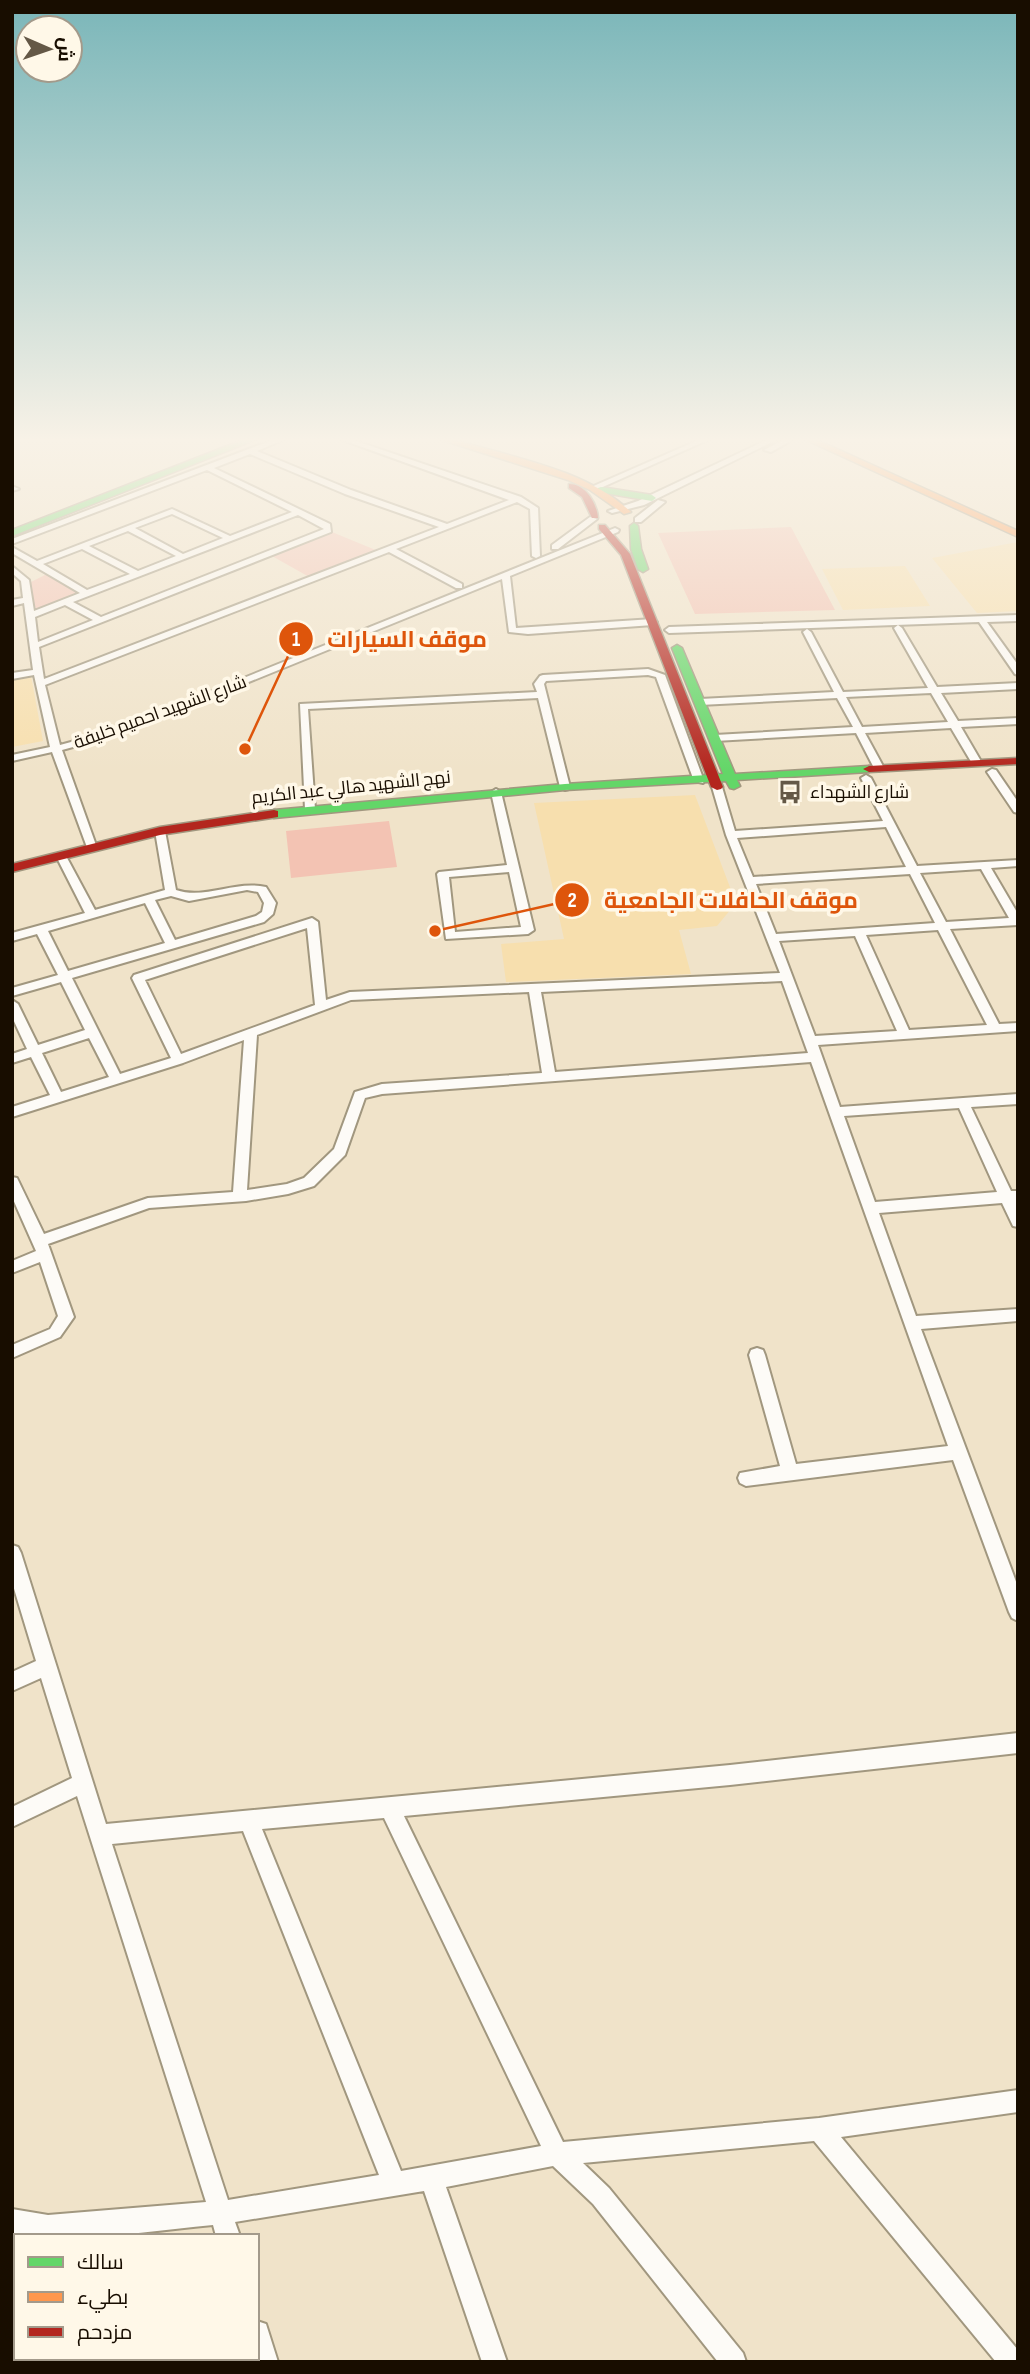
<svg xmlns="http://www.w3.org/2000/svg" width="1030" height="2374" viewBox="0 0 1030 2374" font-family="'Sofia Sans Condensed',Cairo,sans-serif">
  <rect width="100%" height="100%" fill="#f0e3c9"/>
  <path fill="#f7dfae" d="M1018,542V611L977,613L932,558Z
    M905,566L930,606L843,610L822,569Z
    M31,676L43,741L12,747V679Z
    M695,795L736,903L717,926L679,930L691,974L506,982L501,944L564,939L534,803Z"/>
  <path fill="#f3c3b3" d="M791,527L835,610L695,614L658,533Z
    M332,532L378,551L311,578L272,556Z
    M51,572L83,593L37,612L27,584Z
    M389,821L397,867L291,878L286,831Z"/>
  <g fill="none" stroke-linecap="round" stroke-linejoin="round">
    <g stroke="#a1977f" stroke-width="4">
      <path id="street" d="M275,439H285L257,451L351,490L447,524L509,500L340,439H350L521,497L538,508L540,556L536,558L532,556L530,509L517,502L396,549L462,584V588H456L389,552L45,685L60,745L115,730L615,528L619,530L618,532L510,576L516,628L653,619L657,622L653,625L528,634L509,632L502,579L121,734L62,750L97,848L92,851L88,850L52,752L12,761V755L50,747L34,675L12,679V673L33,670L24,603L12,606V600L23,598L21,581L12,573V566L29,580L34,611L80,593L12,553V547L37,561L172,509L230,536L292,512L207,470L12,544V539ZM250,454L345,494L439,527L44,679L39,647L331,532L330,524L214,468ZM172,514L223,538L183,554L135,528ZM298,515L324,529L101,617L73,602ZM128,531L176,556L138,571L89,546ZM82,549L130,574L87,590L43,564ZM65,605L93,620L38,642L35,617Z
        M701,439H710L596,490L589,488Z
        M769,439H778L644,505L612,513L608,511L638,501Z
        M785,439H794L771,452L764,450Z
        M12,486L19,489L12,491Z
        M658,500L665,502L641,522H635V518Z
        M590,517L597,519L558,549H552V545Z
        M1018,615V621L987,622L1018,665V675L1015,674L979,622L669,633L665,630L669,627Z
        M898,625L902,628L937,687L1018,683V689L941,693L958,721L1018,718V724L961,727L982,763L981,765H973L951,728L865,733L884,768L879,771L874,768L856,733L715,741L710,738L715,735L853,727L837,698L700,705L695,702L700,699L834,692L803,632L807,629L811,632L843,692L928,688L894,628ZM931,693L948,722L862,727L846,697Z
        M648,669L665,675L704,781L703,783L694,781L656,677L648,675L546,681L544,684L570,787L569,789L565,790L560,787L538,698L308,709L315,809L310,812L305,809L300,704L537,692L534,684L540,676L543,675Z
        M992,769L996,770L1018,802V813L1014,812L987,772Z
        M866,775L871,778L917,866L1018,860V866L991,868L1018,914V925L950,929L999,1024L1018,1023V1031L818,1045L840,1107L1018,1094V1104L971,1107L1011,1191H1018V1201L1016,1202L1018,1206V1227L1013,1226L1002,1203L879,1213L916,1316L1018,1309V1321L921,1329L1018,1587V1621L1012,1618L1009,1612L953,1460L746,1486L740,1483L738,1478L740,1473L780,1466L749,1355L751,1350L757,1348L763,1350L765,1355L796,1464L948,1446L811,1062L382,1094L365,1098L345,1155L314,1186L288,1194L246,1201L149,1208L48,1244L74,1317L60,1337L12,1358V1345L50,1329L58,1316L40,1262L12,1273V1261L36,1251L12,1197V1177L17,1178L44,1234L148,1198L233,1192L244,1040L183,1063L12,1117V1107L50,1095L31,1057L12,1063V1054L27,1049L12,1017V1000L18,1004L38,1045L85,1030L61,982L12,996V988L58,975L37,934L12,941V933L85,913L56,856L57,854L61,853L66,856L95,910L165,890L155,831L160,828L165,831L176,890C205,900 235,880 266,887L276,903L273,914L264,922L72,978L120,1074L171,1058L132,978L134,975L312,918L318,922L326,1000L350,992L780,973L726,835L712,787L717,784L722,787L735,831L883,821L861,778ZM886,827L906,867L753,877L737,838ZM981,869L1009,918L946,922L920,873ZM910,874L935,923L776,934L756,884ZM247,890L258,892L264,903L262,912L256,916L175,940L155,900L171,896L189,901ZM145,903L165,943L68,971L48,931ZM307,928L315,1005L181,1054L145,980ZM938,930L987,1025L909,1030L866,935ZM855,936L897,1031L815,1036L779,941ZM782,981L808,1053L555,1072L541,992ZM529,992L542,1073L382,1084L355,1092L334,1149L304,1178L287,1184L247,1190L257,1035L351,1000ZM89,1038L109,1077L61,1092L42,1053ZM959,1108L997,1192L875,1202L844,1116Z
        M496,789L501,792L534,930L528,934L446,939L437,874L439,872L507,865L491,792ZM509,872L521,927L455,932L449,877Z
        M12,1545L18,1547L21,1553L106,1824L730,1765L1018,1733V1753L730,1785L404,1816L563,2142L819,2118L1018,2090V2112L841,2137L1018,2350V2362H996L814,2141L583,2163L609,2188L743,2353L746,2362H718L593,2204L553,2166L446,2187L507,2362H482L424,2191L235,2222L240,2236H216L213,2225C148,2231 77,2244 12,2233V2209L48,2215L206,2202L77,1796L12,1827V1807L72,1778L41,1678L12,1691V1672L36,1661L12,1582ZM384,1818L541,2146L401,2171L262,1829ZM243,1831L379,2175L228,2200L112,1844Z
        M257,2321L266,2324L278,2362H253L252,2358H257Z
        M60,2358H84V2362H60Z"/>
    </g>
    <g stroke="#a1977f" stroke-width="3">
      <path id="fast" d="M245,439H257L12,536V530Z
        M601,487L652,495L656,498L652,501L598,492V488Z
        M634,523L638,526L641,549L648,569L643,572L638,569L631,549L630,526Z
        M677,645L682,648L735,774L869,766L875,769L869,772L737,780L740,786L734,789L730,788L726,781L565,790L274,818L268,814L274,810L565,784L723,774L672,648Z"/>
    </g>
    <g stroke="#a1977f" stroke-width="3">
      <path id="slow" d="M439,439H452C510,457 586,469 631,512L624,514L590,490L568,480Z
        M804,439H815L1018,531V537Z"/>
    </g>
    <g stroke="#a1977f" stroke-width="3">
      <path id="jam" d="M569,484C586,484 597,504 598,518H592L582,497L569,488Z
        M599,525H605L630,554L723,787L721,789L717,790L711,787L621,555L599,529Z
        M1018,758V764L869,772L863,769L869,766Z
        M274,810L278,811V817L160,835L12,872V864L160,827Z"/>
    </g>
    <use href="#street" fill="#fdfbf7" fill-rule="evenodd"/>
    <use href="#fast" fill="#63d668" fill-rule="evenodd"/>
    <use href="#slow" fill="#ff974d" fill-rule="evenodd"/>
    <use href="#jam" fill="#b3261e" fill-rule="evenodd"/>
  </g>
  <linearGradient id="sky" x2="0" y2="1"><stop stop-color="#7ab6b9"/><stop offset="0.57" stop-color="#f8f2e7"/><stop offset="1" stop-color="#f8f2e7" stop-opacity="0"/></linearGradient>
  <rect width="1030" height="772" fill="url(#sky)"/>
  <defs>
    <g id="bus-bare" transform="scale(1.89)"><path d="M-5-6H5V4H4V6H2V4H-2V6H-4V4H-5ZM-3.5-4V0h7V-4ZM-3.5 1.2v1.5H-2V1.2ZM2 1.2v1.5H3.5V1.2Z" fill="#645846" stroke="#fff8e8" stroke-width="2.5" paint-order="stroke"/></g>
  </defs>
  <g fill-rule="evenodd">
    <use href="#bus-bare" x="790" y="792"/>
  </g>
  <g text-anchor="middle" stroke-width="7" stroke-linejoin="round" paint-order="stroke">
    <g font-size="18" fill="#180d00" stroke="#fff8e8">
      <text transform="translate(160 712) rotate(-20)" y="6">شارع الشهيد احميم خليفة</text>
      <text transform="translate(351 787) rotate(-6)" y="6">نهج الشهيد هالي عبد الكريم</text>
    </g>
    <g font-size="18" fill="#180d00" stroke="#fff8e8" text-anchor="start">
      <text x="810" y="798">شارع الشهداء</text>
    </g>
  </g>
  <path fill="none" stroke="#de550b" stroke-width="2.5" d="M245 749L296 639M435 931L572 900"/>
  <g fill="#de550b" stroke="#fff8e8" stroke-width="2.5">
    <circle cx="245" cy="749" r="7"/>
    <circle cx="435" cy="931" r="7"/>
    <circle cx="296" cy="639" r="18"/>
    <circle cx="572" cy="900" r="18"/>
  </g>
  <g font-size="21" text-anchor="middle" font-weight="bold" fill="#fff">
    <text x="296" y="646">1</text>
    <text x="572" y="907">2</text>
  </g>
  <g font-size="23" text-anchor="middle" font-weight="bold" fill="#de550b" stroke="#fff8e8" stroke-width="7" stroke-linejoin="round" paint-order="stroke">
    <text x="407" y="647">موقف السيارات</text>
    <text x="731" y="908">موقف الحافلات الجامعية</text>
  </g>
  <rect width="1030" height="2374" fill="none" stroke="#180d00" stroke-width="28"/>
  <rect x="14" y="2234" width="245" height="126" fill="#fff8e8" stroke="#a39a8b" stroke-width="2"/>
  <rect x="28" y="2257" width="35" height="10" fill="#63d668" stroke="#a39a8b" stroke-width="2"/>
  <text x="77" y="2269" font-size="21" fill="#180d00">سالك</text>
  <rect x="28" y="2292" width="35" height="10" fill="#ff974d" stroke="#a39a8b" stroke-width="2"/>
  <text x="77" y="2304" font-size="21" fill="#180d00">بطيء</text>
  <rect x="28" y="2327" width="35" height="10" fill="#b3261e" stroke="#a39a8b" stroke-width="2"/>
  <text x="77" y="2339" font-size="21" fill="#180d00">مزدحم</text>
  <g transform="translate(49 49) rotate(92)"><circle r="33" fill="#fff8e8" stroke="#a39a8b" stroke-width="2"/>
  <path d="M0-5L12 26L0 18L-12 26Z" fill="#645846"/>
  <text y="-10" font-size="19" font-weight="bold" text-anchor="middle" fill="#180d00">ش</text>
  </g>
</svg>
